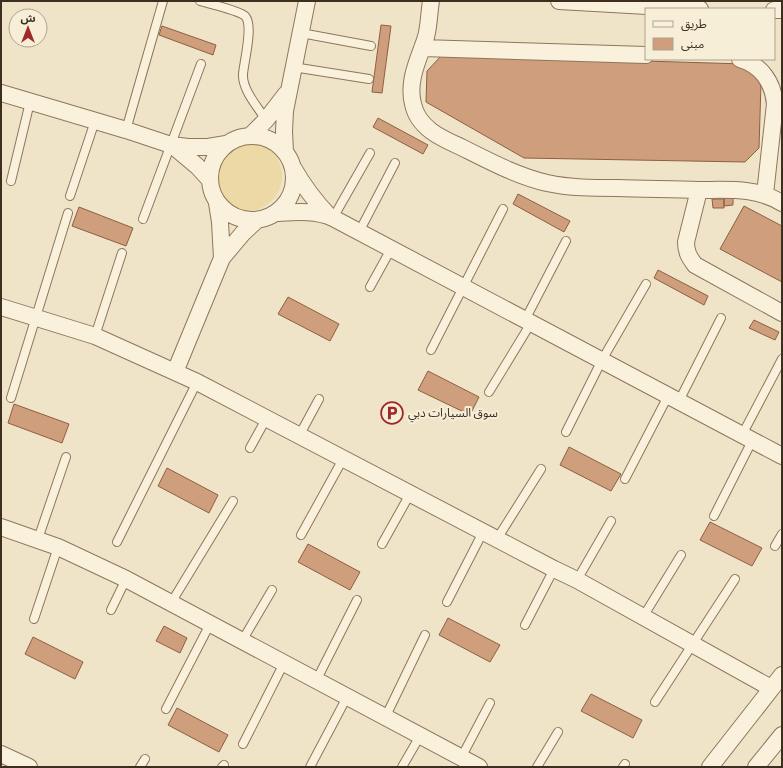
<svg xmlns="http://www.w3.org/2000/svg" width="783" height="768" viewBox="0 0 783 768" font-family="Literata,'Noto Sans Arabic',serif">
  <rect width="100%" height="100%" fill="#f0e4c8"/>
  <path fill="#ecd9a5" d="M212 176a35 35 0 1 1 70 0a35 35 0 1 1-70 0Z"/>
  <path fill="#cf9f7d" stroke="#8d5f41" d="M381,25L391,26L382,93L372,92Z
    M162,26L216,45L213,55L159,35Z
    M442,55L745,64L761,83L759,148L745,162L524,158L426,102L427,71Z
    M378,118L428,145L423,154L373,127Z
    M518,194L570,221L564,232L513,204Z
    M733,196V205L724,206V197Z
    M712,199H724V208H713Z
    M744,206L782,226V282L720,249Z
    M79,207L133,228L126,246L72,226Z
    M658,270L708,296L704,305L654,278Z
    M288,297L339,324L330,341L278,314Z
    M754,320L779,332L775,340L749,328Z
    M428,371L479,397L470,415L418,390Z
    M14,404L69,424L62,443L8,423Z
    M569,447L621,474L611,491L560,465Z
    M167,468L218,495L209,513L158,486Z
    M710,522L762,548L752,566L700,540Z
    M308,544L360,572L350,590L298,562Z
    M448,618L500,645L490,662L439,635Z
    M164,626L187,638L180,653L156,641Z
    M33,637L83,662L75,679L25,654Z
    M591,694L642,720L633,738L581,711Z
    M177,708L228,735L219,752L168,725Z"/>
  <g fill="none" stroke-linecap="round" stroke-linejoin="round">
    <g stroke="#8d765c" stroke-width="10">
      <path id="lane" d="M200,1C210,4 238,10 245,16C254,25 244,61 243,74C242,90 258,107 266,120
        M301,33L371,46
        M293,67L369,79
        M126,130L163,1
        M11,181L30,102
        M70,196L95,121
        M333,218L370,153
        M143,219L201,64
        M359,232L395,163
        M370,287L391,249
        M525,320L566,241
        M95,336L122,253
        M431,350L503,209
        M489,392L531,323
        M11,398L68,213
        M679,401L721,318
        M566,432L602,360L646,284
        M742,435L782,359
        M299,436L319,399
        M250,448L266,419
        M625,479L668,396
        M714,516L752,441
        M301,535L343,459
        M38,539L66,457
        M497,539L541,469
        M117,542L197,382
        M382,544L410,494
        M775,546L782,534
        M577,580L611,521
        M447,602L483,532
        M171,603L233,501
        M111,610L126,579
        M643,617L681,555
        M34,619L58,547
        M525,625L554,569
        M242,641L272,590
        M316,681L357,600
        M655,702L735,579
        M166,709L210,624
        M385,718L425,635
        M243,744L284,663
        M461,758L490,703
        M140,767L145,759
        M222,767L224,765
        M310,767L347,697
        M402,767L420,736
        M537,767L558,732
        M623,767L625,764"/>
    </g>
    <g stroke="#8d765c" stroke-width="18">
      <path id="street" d="M431,1C429,13 429,26 426,37C419,59 407,80 413,104C418,128 441,138 461,147C489,161 517,176 547,183C570,188 594,188 617,188C644,189 672,189 699,190
        M559,1L700,9
        M774,10H782
        M422,48L646,55
        M740,59C761,65 773,82 775,104L765,194
        M1,93L126,130L171,145L188,147H208L226,144
        M210 178a42 42 0 1 1 84 0a42 42 0 1 1-84 0Z
        M250,136L266,120L286,94
        M172,145L197,166L209,179
        M285,152L284,131L285,111L307,1
        M294,169C304,187 315,201 329,216
        M217,203L220,222L222,258
        M782,203C756,187 728,190 699,190L686,242C686,252 689,257 695,265L782,313
        M277,213C295,212 316,210 333,218L782,456
        M1,307L95,336L197,382L554,569L577,580L771,688
        M175,372L222,258L243,233L256,221
        M1,527L58,547L126,579L479,767
        M1,754L29,767
        M710,767L782,675
        M756,767L782,735"/>
    </g>
    <use href="#lane" stroke="#faf1dc" stroke-width="8"/>
    <use href="#street" stroke="#faf1dc" stroke-width="16"/>
  </g>
  <defs>
    <g id="parking-ring" transform="scale(1.15)"><circle r="9.5" fill="#f7eed8" stroke="#9e2a2b" stroke-width="1.5"/><path d="M-3.5-5.5H1a3.5 3.5 0 0 1 0 7H-1V5.5H-3.5ZM-1-3.4V-.6H.8a1.4 1.4 0 0 0 0-2.8Z" fill="#9e2a2b"/></g>
  </defs>
  <g fill-rule="evenodd">
    <use href="#parking-ring" x="392" y="413"/>
  </g>
  <g text-anchor="middle" stroke-width="4" stroke-linejoin="round" paint-order="stroke">
    <g font-size="12" fill="#3d2e20" stroke="#f7eed8" text-anchor="start">
      <text x="408" y="417">سوق السيارات دبي</text>
    </g>
  </g>
  <rect width="783" height="768" fill="none" stroke="#3d2e20" stroke-width="4"/>
  <rect x="645" y="8" width="130" height="52" fill="#f7eed8" stroke="#ada18e"/>
  <rect x="653" y="21" width="20" height="6" fill="#faf1dc" stroke="#ada18e"/>
  <text x="681" y="28" font-size="12" fill="#3d2e20">طريق</text>
  <rect x="653" y="38" width="20" height="12" fill="#cf9f7d" stroke="#ada18e"/>
  <text x="681" y="48" font-size="12" fill="#3d2e20">مبنى</text>
  <g transform="translate(28 28)"><circle r="19" fill="#f7eed8" stroke="#ada18e"/>
  <path d="M0-3L7 15L0 10L-7 15Z" fill="#9e2a2b"/>
  <text y="-6" font-size="11" font-weight="bold" text-anchor="middle" fill="#3d2e20">ش</text>
  </g>
</svg>
